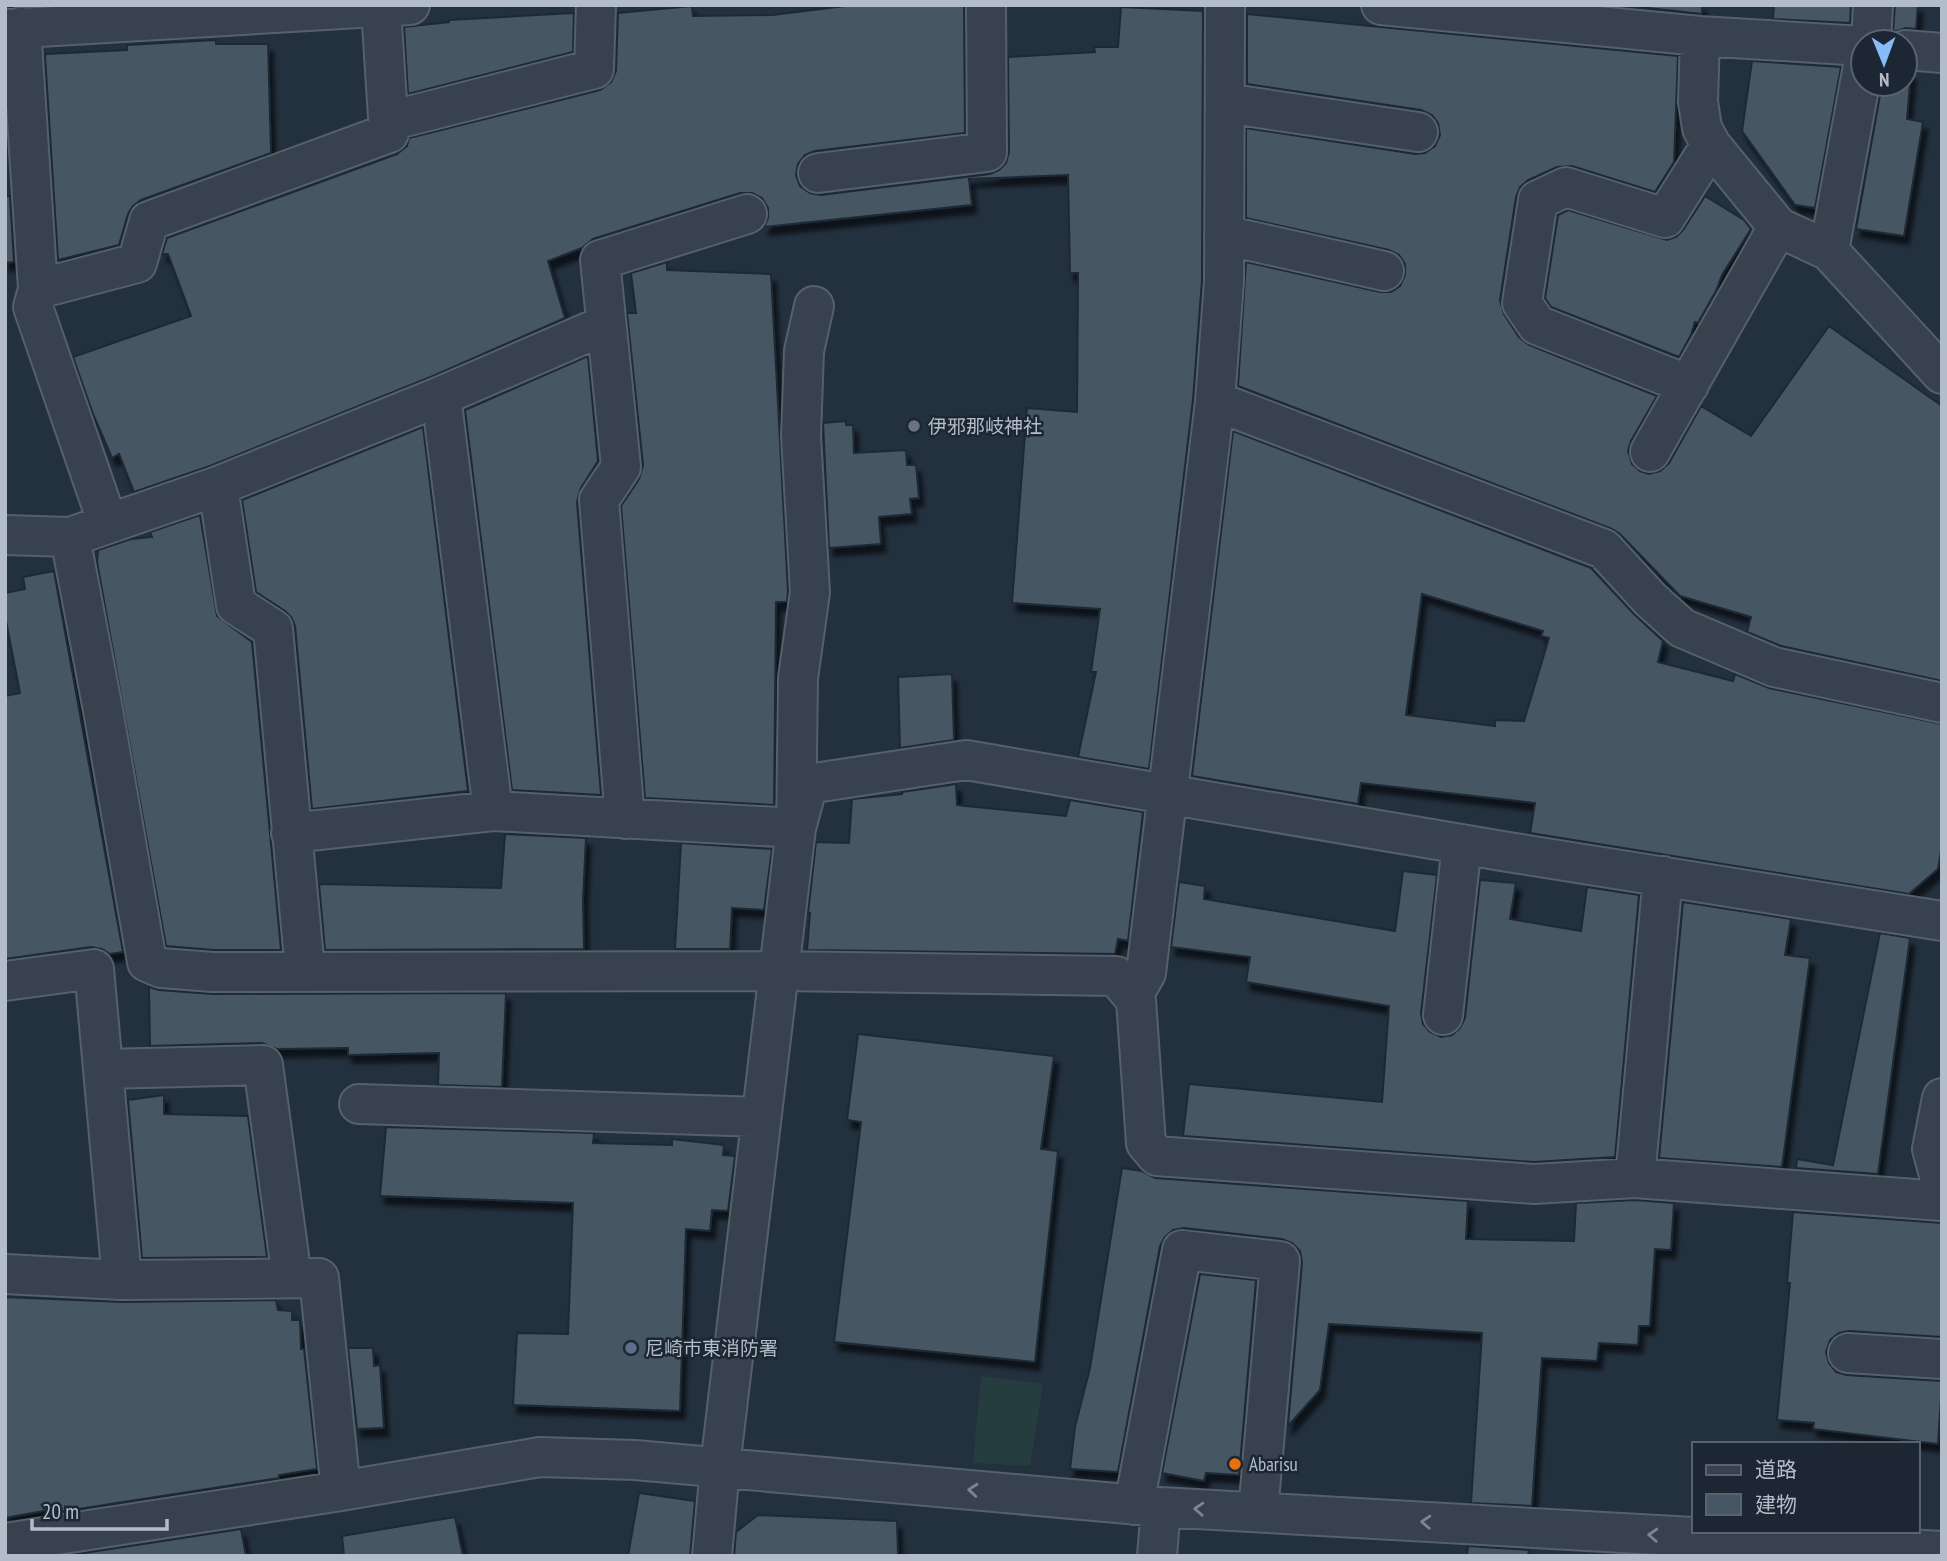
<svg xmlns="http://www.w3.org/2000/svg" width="1947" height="1561" viewBox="0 0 1947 1561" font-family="'PT Sans Narrow','Noto Sans JP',sans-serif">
  <defs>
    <filter id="shadow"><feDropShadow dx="4.5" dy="8" stdDeviation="2" flood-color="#0009"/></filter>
  </defs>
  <rect width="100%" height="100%" fill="#23303e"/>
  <path fill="#253d3f" d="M981,1376L1043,1384L1030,1466L973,1463Z"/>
  <path fill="#475664" stroke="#1e2935" stroke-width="2" fill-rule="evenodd" filter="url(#shadow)" d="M853,5H964L965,133L815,151L805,155L798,164L796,175L800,186L810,193L821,195L990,174L999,170L1006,163L1009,152L1008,57L1095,52L1094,47H1118L1121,7L1203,11L1202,280L1193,399L1149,769L1078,757L1096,672H1091L1100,609L1012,603L1027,408L1077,412L1078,273H1070L1068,175L969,179L972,205L764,227L768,218V208L762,198L752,193H740L593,239L582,248L548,261L565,318L433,376L210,466L134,492L119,454L112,458L93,414L73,357L191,316L168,254H162L167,238L397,154L407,146L409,138L600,90L611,82L616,71L618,13L692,6L693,16L773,15Z
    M1621,5H1702V14Z
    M1774,5H1851L1850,23L1773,19Z
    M1895,5H1918L1916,29L1906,28L1893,32Z
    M574,13L573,52L408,94L404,27L449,22V20Z
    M1247,14L1678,56L1674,162L1655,192L1572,166L1557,167L1528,180L1520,187L1516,197L1500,300L1504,314L1519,337L1529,345L1657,396L1631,441L1628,451L1632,464L1640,471L1649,474L1660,471L1669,463L1701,406L1751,436L1829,326L1942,406V681L1781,646L1747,632L1751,617L1680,596L1620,534L1612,529L1238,386L1246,262L1380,292H1391L1400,286L1405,275V264L1399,255L1389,250L1246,218V128L1415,154L1425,153L1435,146L1440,135L1438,123L1432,115L1421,110L1247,84Z
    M216,40V44H268L271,153L141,200L133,206L128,214L119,245L58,260L45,56L46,54L127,50V45Z
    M1752,61L1841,67L1815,208L1795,205L1742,131Z
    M1905,72H1911L1907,119L1923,122L1904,236L1856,229L1882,84H1905Z
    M5,196H10L14,262L5,263Z
    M1705,196L1744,220L1751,229L1722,275L1716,291L1698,323L1695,322L1691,335L1679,357L1551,307L1545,298L1558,215L1568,210L1667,240L1676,237L1683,230Z
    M667,262V270L771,274L788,591L787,602H776L774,805L645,798L621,506L639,479L643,465L627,313H636L631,273Z
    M588,356L598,461L581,488L577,502L601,795L512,790L465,410Z
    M846,421V425H853L854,453L906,450L907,465H916L919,498L910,499L912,514L879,517L881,544L829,548L823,423Z
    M423,427L468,791L312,809L295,626L291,617L285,611L256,592L242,500Z
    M1233,431L1591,568L1634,614L1663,641L1658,662L1733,681L1735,674L1769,688L1942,724V845L1938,869L1909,894L1530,833L1535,803L1361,783L1358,804L1192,776ZM1422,594L1543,631L1541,636L1549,638L1524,721L1495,720V726L1406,715Z
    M200,515L217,616L252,642L281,950H214L166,946L97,562L98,550L131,539L152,537L150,532Z
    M54,571L123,952L110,954L102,949L91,947L5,959V696L20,693L5,616V593L25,589L23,577Z
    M952,674L954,740L900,748L898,677Z
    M956,784L957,805L1066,816L1070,800L1143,812L1128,941L1118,939L1115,954L807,950L810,913H808L816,842L849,843L852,799L902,794V792Z
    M505,834L586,838L583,899L584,949L325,950L319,884L501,888Z
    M681,843L772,849L764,910L732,908L730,949H675Z
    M1403,871L1437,875L1421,1013L1423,1024L1430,1032L1441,1037L1452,1035L1460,1028L1465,1018L1480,880L1516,883L1510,919L1581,931L1587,887L1639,895L1615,1157L1534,1162L1183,1136L1189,1084L1382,1102L1389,1006L1246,982L1250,957L1171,947L1179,882L1205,886L1204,899L1395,931Z
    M1683,902L1791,919L1785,955L1810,958L1782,1167L1659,1158Z
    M1880,933L1910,938L1878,1174L1796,1168L1797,1159L1833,1165Z
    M149,987L159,990L213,994L506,993L502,1087L438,1085L439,1053L348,1055V1048L277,1049L262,1043L150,1046Z
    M858,1034L1054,1056L1041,1149L1058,1151L1035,1362L834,1342L861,1122L847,1120Z
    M164,1095V1114L248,1116L267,1257L142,1258L128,1100Z
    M386,1127L594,1133L593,1143L672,1145V1139L724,1145L723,1155L735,1156L728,1211L712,1210L710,1231L686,1229L680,1411L513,1405L517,1333L568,1334L573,1203L380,1196Z
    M1122,1168L1142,1171L1155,1178L1468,1201L1466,1239L1574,1241L1576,1203L1635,1200L1674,1203L1671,1250L1655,1249L1650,1326H1639L1638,1345L1599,1343L1597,1361L1542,1358L1532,1506L1471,1503L1482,1333L1329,1324L1320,1390L1288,1426L1302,1263L1300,1251L1292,1243L1282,1239L1184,1228L1173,1230L1165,1237L1160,1246L1118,1472L1070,1469L1075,1427L1090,1368Z
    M1793,1212L1942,1223V1337L1849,1331L1839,1333L1830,1340L1826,1352L1829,1363L1836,1372L1846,1375L1942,1381L1938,1444L1813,1429L1814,1423L1777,1420L1790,1283H1787Z
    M1200,1274L1256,1280L1239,1475L1206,1473L1204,1481L1162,1473Z
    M5,1297L122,1302L276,1300L278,1310L292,1311V1320H300L301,1349H304L317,1469L279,1475V1478L59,1512L60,1508L5,1518Z
    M348,1348H373L374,1366L380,1365L384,1428L357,1429Z
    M639,1493L695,1501L690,1556H628Z
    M758,1515L897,1521L898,1556H734L736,1532Z
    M455,1517L463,1556H344L342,1536Z
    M241,1529L246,1556H71V1555Z
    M1468,1546L1529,1550L1528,1556H1467Z"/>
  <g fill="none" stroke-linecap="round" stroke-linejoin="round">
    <g stroke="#55606c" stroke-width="42">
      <path id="street" d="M1381,5L1700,36L1863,46
        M21,27L38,289L33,307L108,524
        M5,29L410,5
        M1700,36L1698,102L1702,128L1711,145L1778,227L1829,251L1942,374
        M1871,42L1873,5
        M1905,50L1942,53
        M1225,103L1418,132
        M389,121L594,69L596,5
        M818,173L987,152L986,5
        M1224,235L1384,271
        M1829,251L1863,66
        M38,289L137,263L149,221L389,133L381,8
        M1689,385L1537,325L1522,303L1538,200L1566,187L1665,218L1711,145
        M441,396L493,811
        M1215,401L1604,549L1650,599L1682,628L1774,667L1942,703
        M1650,452L1778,227
        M218,486L236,605L273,629L305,970
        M5,535L70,537L218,486L441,396L605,325
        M70,537L103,710L147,962L161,968L213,972L781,971L1116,976L1136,1000L1146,1143L1157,1156L1534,1184L1635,1178L1942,1201
        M625,819L599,500L621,467L600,260L747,214
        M291,833L493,811L796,828L798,678L810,592L801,436L804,351L814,306
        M5,981L94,969L103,1069L263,1065L292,1278
        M1133,996L1146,973L1215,401L1224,281L1225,5
        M1443,1015L1462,844
        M103,1069L122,1280
        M1942,1098L1932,1149L1939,1175L1942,1177
        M359,1104L761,1117
        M1635,1178L1663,876
        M5,1274L122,1280L319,1278L341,1491
        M1848,1353L1942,1359
        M1134,1505L1182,1250L1280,1261L1258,1512
        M5,1543L341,1491L540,1457L635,1460L1161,1507L1942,1551
        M712,1556L720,1467L796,828L808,784L966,760L1508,852L1942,921
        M1157,1556L1161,1507"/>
    </g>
    <use href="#street" stroke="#37424e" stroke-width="38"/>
  </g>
  <defs><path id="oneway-chevron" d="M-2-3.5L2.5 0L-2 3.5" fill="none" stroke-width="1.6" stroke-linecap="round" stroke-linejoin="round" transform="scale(1.75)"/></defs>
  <g stroke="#7b8692">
    <use href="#oneway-chevron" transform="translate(973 1490) rotate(-175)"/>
    <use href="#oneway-chevron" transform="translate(1199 1509) rotate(-177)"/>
    <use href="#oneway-chevron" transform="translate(1426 1522) rotate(-177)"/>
    <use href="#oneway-chevron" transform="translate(1653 1535) rotate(-177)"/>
  </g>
  <circle fill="#6b7280" stroke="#1c2733" stroke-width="2.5" cx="914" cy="426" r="7"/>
  <circle fill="#5c6f8a" stroke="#1c2733" stroke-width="2.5" cx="631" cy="1348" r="7"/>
  <circle fill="#e8710a" stroke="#1c2733" stroke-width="2.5" cx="1235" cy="1464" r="7"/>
  <g text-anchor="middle" stroke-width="5" stroke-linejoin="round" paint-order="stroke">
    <g font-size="19" fill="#b3bdc9" stroke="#1c2733" text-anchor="start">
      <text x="928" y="433">伊邪那岐神社</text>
      <text x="645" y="1355">尼崎市東消防署</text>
      <text x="1249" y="1471">Abarisu</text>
    </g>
  </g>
  <rect width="1947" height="1561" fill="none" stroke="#b3bdc9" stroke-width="14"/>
  <rect x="1692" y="1442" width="228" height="91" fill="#1c2733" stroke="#58636f" stroke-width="2"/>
  <rect x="1706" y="1465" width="35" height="10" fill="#37424e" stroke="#58636f" stroke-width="2"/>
  <text x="1755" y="1477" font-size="21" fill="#b3bdc9">道路</text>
  <rect x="1706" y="1494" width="35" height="21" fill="#475664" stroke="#58636f" stroke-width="2"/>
  <text x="1755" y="1512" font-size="21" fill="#b3bdc9">建物</text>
  <g transform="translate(1884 63) rotate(179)"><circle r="33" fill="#1c2733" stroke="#58636f" stroke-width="2"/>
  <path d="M0-5L12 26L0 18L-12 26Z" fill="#87bbfa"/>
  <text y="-10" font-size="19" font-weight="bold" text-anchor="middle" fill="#b3bdc9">N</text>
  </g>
  <path d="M32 1519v10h135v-10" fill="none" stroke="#b3bdc9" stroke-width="3.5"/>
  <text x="42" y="1519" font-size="21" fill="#b3bdc9" stroke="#1c2733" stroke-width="5" paint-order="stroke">20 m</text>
</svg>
